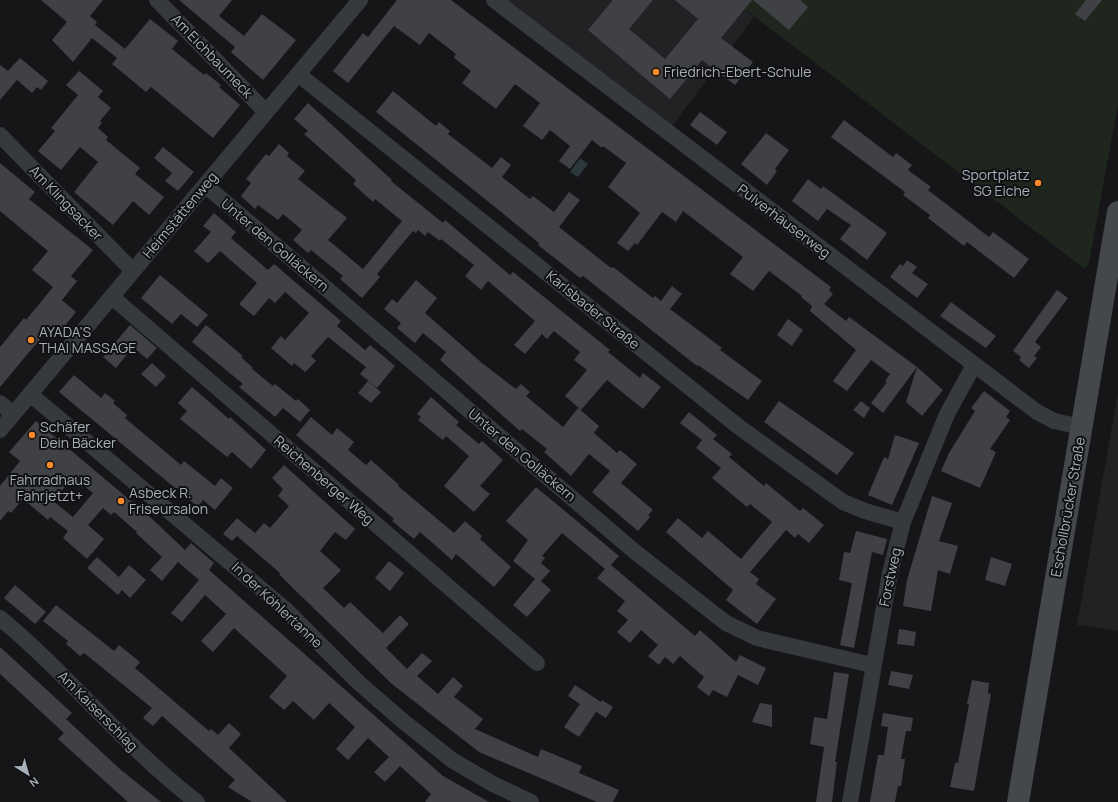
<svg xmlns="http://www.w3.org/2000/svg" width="1118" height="802" viewBox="0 0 1118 802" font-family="Manrope,sans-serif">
  <rect width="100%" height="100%" fill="#161618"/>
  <path fill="#222225" d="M505,0H733L754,17L672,126Z
    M1118,392V631L1077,625Z"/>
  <path fill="#1e261d" d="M733,0H1118V104L1089,263L1085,269Z"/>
  <path fill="#2b383c" d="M580,158L588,164L578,177L570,172Z"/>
  <path fill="#404145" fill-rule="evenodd" d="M41,0H103L90,16L97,22L95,25L125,49L150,19L178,41L172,49L204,75L206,73L221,85L219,87L240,105L213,138L151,87L146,92L112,64L117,58L92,38L73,62L52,40L67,22Z
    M179,0H232L219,16L244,36L262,14L296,40L263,80L231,52L235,47Z
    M397,0H451L831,287L829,290L833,294L824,304L846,321L849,317L917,367L883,413L871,403L887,382L885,381L890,374L871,360L847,391L833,381L856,350L810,311L812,306L801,297L802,296L769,271L753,291L730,274L743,257L683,211L676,222L662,212L637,245L635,243L628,251L617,243L640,213L608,187L626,163L603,146L602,148L592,140L570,169L559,161L570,146L550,130L542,140L523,126L540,103L515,84L496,109L462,83L471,71L454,58L456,54L429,33L420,45L394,26L348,83L333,71L363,33L368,37Z
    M613,0H653L629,29L665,59L698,19L675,0H752L721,38L753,62L735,85L702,60L670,99L588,30Z
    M753,0H800L808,7L789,30Z
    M1086,0H1102L1085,21L1075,14Z
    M20,58L48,81L41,90L37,87L32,93L17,80L0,100V65L8,71Z
    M79,71L103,91L98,97L111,108L100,121L102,123L98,128L108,137L106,140L140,168L135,174L164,197L149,215L133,201L113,225L74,192L98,162L80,147L61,170L38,151L55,131L51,128L78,95L66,85Z
    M393,91L436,126L439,122L450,131L448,134L492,168L501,157L511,165L502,177L530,199L533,196L554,212L569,192L580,200L559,227L611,268L613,267L653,298L655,296L661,301L672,286L682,294L670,309L722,348L720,350L762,381L748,400L698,365L697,366L583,276L580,278L538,245L539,243L485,199L376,112Z
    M308,103L392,180L391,181L443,223L445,220L510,275L513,272L610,350L608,352L640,378L643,373L661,387L643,409L607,380L581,410L565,396L587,370L574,360L580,352L554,331L547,339L542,334L525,354L514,345L535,321L488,281L481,290L465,276L474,265L441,239L440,241L428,232L425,236L418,230L416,233L413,231L377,274L380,277L362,298L340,279L343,276L311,250L308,253L293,240L302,230L283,214L278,220L258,205L255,209L241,196L251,183L246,179L266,154L269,156L279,144L289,153L287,156L305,171L298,179L347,218L328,240L363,269L402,221L375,199L373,202L353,184L356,180L304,134L308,131L294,119Z
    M700,112L727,132L717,145L690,125Z
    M844,120L893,157L896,153L912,165L908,170L931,187L928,190L989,237L993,232L1029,259L1014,278L967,242L964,246L928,218L930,215L903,195L905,192L831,137Z
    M766,133L789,150L775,169L777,171L767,185L741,164Z
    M163,147L194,172L178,191L165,181L172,173L154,158Z
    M0,163L35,192L29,199L93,250L71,276L77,281L62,300L76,312L59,333L51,326L0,387V347L24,318L26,320L53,287L32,270L48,251L0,211Z
    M808,179L821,189L823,186L887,233L867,260L840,239L851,225L827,209L818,221L792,201Z
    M214,213L236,232L231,238L268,270L274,264L341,321L337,326L365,350L370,345L395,366L377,388L360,374L366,367L328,337L311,356L316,361L305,372L294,363L292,366L271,348L281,336L285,340L309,313L285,292L275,303L269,298L254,316L239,304L257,283L220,251L208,263L194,251L211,232L203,226Z
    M907,260L917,267L912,273L928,284L917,298L890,277L900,264L903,266Z
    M160,275L208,315L197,327L181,314L172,324L141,298Z
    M416,280L437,298L425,313L482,363L516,389L521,384L530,392L526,396L563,427L578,408L599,426L594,433L617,453L620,450L637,464L621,483L653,510L648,515L650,517L638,531L592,492L610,471L589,454L571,476L544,452L547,449L522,429L520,431L440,360L446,352L423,333L415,343L397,328L401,323L384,309L392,299L397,303Z
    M1057,290L1068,298L1035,342L1041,347L1034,356L1037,358L1029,368L1019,360L1021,357L1013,351Z
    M951,302L996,336L986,348L940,316Z
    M788,319L803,330L792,346L777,335Z
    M130,325L157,348L147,359L133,347L116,368L103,357Z
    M206,325L243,356L241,357L253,368L252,369L273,386L275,384L296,401L298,399L310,410L300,422L283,408L275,417L239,387L243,384L192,342Z
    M152,363L166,376L156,387L141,374Z
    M917,367L943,390L922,416L906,402Z
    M74,375L101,398L105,393L115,401L113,403L127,415L125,418L181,465L184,461L215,486L221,478L233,488L215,510L203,500L198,507L59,392Z
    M368,381L381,392L371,403L358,393Z
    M192,387L229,419L230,417L266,450L251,469L232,452L227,457L180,419L187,411L178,403Z
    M984,391L1010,411L1006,417L1010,420L990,449L996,452L980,488L941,471L949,453L975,411L971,408Z
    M431,397L459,422L456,425L479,444L482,441L503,460L480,486L490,494L474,512L444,486L469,456L446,436L443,440L418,420L421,417L417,414Z
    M779,401L854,453L837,475L764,422Z
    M861,401L870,408L864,418L853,410Z
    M689,412L717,435L713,439L732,454L729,457L764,486L766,483L800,511L803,508L824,525L809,543L798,534L795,538L786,530L750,572L759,579L756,584L776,599L757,624L726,600L733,590L666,532L678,518L702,538L708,531L741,559L772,522L750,504L747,507L712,478L721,468L696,448L702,440L680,423Z
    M311,417L332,435L337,428L354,442L348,450L366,465L371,460L399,485L398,486L454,533L465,521L482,536L480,539L511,567L494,587L456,554L452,560L420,532L414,539L392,521L394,519L296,435Z
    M36,421L150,517L185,550L191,543L214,563L209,570L443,776L489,802H425L431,794L400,766L385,782L374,772L389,757L368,738L348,760L336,749L355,727L329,703L314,720L293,701L284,710L269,697L287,676L234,628L213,652L201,641L226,614L205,595L182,622L171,613L199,580L178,562L162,581L150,570L162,557L136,533L137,532L114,512L111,515L103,508L88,525L104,539L87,559L63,538L68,531L50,517L48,520L23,499L11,513L8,511L0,521V486L20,461L9,452ZM73,477L93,493L73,517L53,501Z
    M895,435L919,443L892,505L868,495L884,457L888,459Z
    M284,465L355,529L346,540L335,532L320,551L341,570L323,588L344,608L350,602L383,633L400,615L409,624L386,648L407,669L422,653L432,661L417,676L438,694L453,677L463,686L454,697L483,719L475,729L538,757L541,749L582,766L579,773L619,790L613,802H597L479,752L392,684L299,594L279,574L280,573L237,536L232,541L223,534L237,518L255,533L264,523L270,528L289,506L278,496L283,489L272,478Z
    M536,487L619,556L611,565L695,636L700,630L736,662L740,655L766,668L758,685L738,675L727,697L713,690L709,696L697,687L704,677L680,656L673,664L665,657L659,665L648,656L658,645L641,630L630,643L617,632L628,620L617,611L625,601L597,578L605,569L562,533L542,556L545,558L541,563L550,571L541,581L551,590L527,617L513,605L535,579L513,561L528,540L506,521Z
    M932,496L952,503L939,541L958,546L950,574L938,570L931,611L903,606L907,580Z
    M856,531L887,539L883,555L872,552L854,648L840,645L852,583L839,580L844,552L850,553Z
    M97,557L119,577L129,565L146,580L130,598L122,590L118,595L87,568Z
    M991,557L1012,564L1005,586L985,580Z
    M389,561L404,573L390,591L375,578Z
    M15,585L46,612L35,624L4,598Z
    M56,605L114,651L119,645L140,662L135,668L209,731L211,729L218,735L229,723L241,734L229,748L287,802H252L228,787L235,780L162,716L153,726L143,718L152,708L84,653L80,656L66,644L68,641L43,621Z
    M899,629L916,632L914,646L897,644Z
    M0,647L72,713L66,719L121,770L161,802H128L58,739L64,733L0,674Z
    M891,671L913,675L909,689L888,685Z
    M834,672L849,674L835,762H837L832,802H816L824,747L810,744L814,717L827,719Z
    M972,680L989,683L988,693L991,694L974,791L950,787L955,763H958L969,704H967Z
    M575,685L601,702L602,700L613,707L606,718L596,712L579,737L564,727L580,704L568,696Z
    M760,703L772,705V727L752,722Z
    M883,713L913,718L911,731H906L901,759H905L901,786H898L895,802H870L878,755H884L888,727L881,726Z"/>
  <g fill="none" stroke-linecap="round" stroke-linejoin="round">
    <path stroke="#36393d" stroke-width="16" d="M157,0L266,112
      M494,0L1037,412L1054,421L1082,427
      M298,74L739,427L843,502L865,511L903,522
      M0,135L133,271
      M205,185L634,551L726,623L757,638L872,665
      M112,297L537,663
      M30,394L285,609L359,683L404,722L452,760L493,784L531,802
      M0,403L13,414
      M0,430L360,0
      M0,618C69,675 125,747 197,802
      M850,802L890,573L903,522L947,414L974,365"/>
    <path stroke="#44484d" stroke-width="22" d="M1018,802L1118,212"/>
  </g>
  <g fill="#fb8a2a" stroke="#111113" stroke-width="1.5">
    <circle cx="656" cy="72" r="4"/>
    <circle cx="1038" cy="183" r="4"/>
    <circle cx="31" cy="340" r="4"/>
    <circle cx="32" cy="435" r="4"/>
    <circle cx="50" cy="465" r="4"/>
    <circle cx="121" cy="501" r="4"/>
  </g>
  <g text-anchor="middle" stroke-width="4" stroke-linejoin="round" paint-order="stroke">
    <g font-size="14" fill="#a7b0b9" stroke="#111113">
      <text transform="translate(212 56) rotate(46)" y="5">Am Eichbaumeck</text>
      <text transform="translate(66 203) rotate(46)" y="5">Am Klingsacker</text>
      <text transform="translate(180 215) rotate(-50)" y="5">Heimstättenweg</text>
      <text transform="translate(784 221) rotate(37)" y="5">Pulverhäuserweg</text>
      <text transform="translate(275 245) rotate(40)" y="5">Unter den Golläckern</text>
      <text transform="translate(593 310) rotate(39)" y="5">Karlsbader Straße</text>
      <text transform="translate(522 455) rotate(40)" y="5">Unter den Golläckern</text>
      <text transform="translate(324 480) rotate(41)" y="5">Reichenberger Weg</text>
      <text transform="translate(1068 507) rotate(-80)" y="5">Eschollbrücker Straße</text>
      <text transform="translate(890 577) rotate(-78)" y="5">Forstweg</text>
      <text transform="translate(277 605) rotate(43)" y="5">In der Köhlertanne</text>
      <text transform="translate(98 711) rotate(45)" y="5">Am Kaiserschlag</text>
    </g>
    <g font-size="14" fill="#a7b0b9" stroke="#111113" text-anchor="start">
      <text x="664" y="77">Friedrich-Ebert-Schule</text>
      <text x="1030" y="180" text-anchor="end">Sportplatz<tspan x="1030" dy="16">SG Eiche</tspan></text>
      <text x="39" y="337">AYADA’S<tspan x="39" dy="16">THAI MASSAGE</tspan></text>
      <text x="40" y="432">Schäfer<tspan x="40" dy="16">Dein Bäcker</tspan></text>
      <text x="50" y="485" text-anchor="middle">Fahrradhaus<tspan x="50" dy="16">Fahrjetzt+</tspan></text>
      <text x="129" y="498">Asbeck R.<tspan x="129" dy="16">Friseursalon</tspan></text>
    </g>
  </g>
  <g transform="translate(28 774) rotate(143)" stroke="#111113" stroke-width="3" paint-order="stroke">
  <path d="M0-3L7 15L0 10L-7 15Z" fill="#a7b0b9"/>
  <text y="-6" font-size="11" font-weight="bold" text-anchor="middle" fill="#a7b0b9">N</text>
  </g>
</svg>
